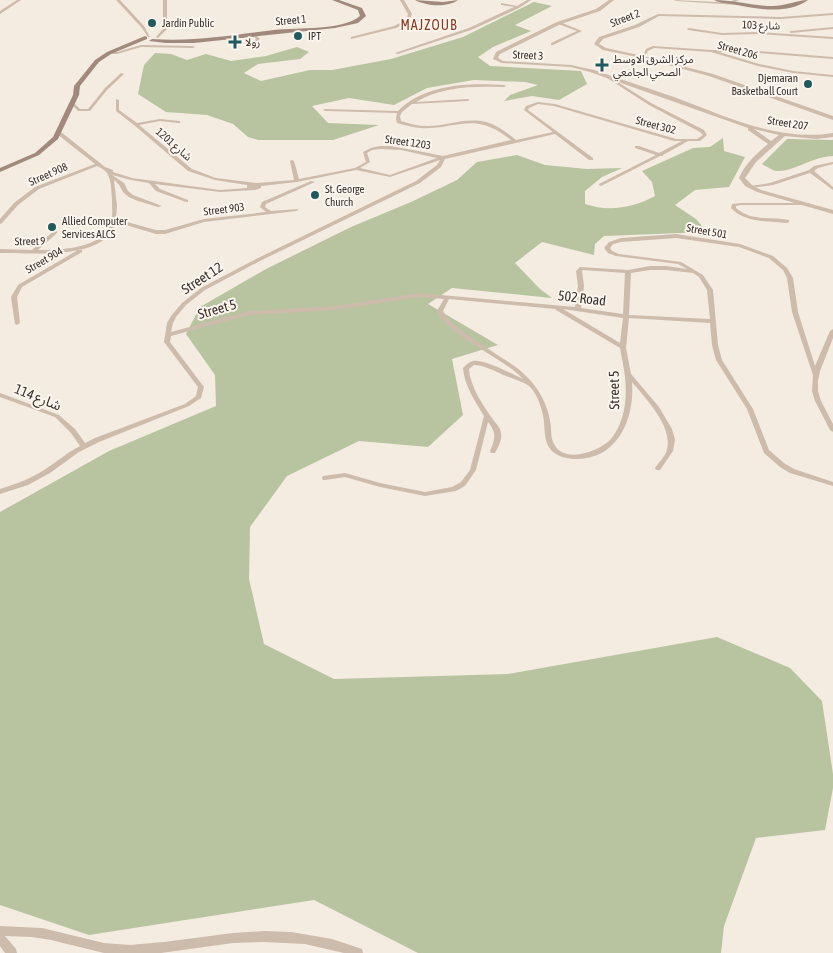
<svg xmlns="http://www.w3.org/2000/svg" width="833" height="953" viewBox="0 0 833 953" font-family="'Asap Condensed','Noto Sans Arabic',sans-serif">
  <rect width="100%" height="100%" fill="#f4ebe1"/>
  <path fill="#b8c4a0" d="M534,2L552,6L515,25L531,31L493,47L478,57L490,66L581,71L587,84L559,100L532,96L504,101L510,95L538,85L525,82L474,80L427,88L394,105L349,98L312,106L328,123L379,125L333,140H258L248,137L233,124L207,115L166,112L138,94L144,65L155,53L171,54L187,60L206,54L231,61L266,56L297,47L309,52L300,59L258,64L244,73L261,81L310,70H332L391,59L463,37Z
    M723,138L724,151L745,157L729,187L695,190L675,205L696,219L707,232L604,236L595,244L594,255L542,242L515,263L540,289L552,298L452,288L428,304L498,345L452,359L463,415L428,447L359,441L287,476L250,527L249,579L264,644L334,679L508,674L717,637L790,668L822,701L833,774V788L825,830L756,838L724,926L721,953H418L314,900L89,935L0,905V512L109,451L216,406L215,375L186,334L200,307L266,269L351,227L411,202L457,180L477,162L517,155L545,165L587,169L622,168L602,177L585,191V204C609,212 633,208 655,196L652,182L642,171L693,148L710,147Z
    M787,139L833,140V156C814,156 793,172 777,171C773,171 766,166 762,164Z"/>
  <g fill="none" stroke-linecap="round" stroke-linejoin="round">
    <path fill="#cdbbac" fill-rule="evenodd" d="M17,0H21L0,14V11Z
      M116,0H120L144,26L150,37H148L142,28Z
      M400,0H404L412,14L408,22L396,28L351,39V37L394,26L406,20L408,14Z
      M527,0H531L519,8L471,30L398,54L395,53L469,28L514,7L501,5V3L517,6Z
      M734,0H739L732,4H730V2Z
      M558,22H560L582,31L553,45H551V43L577,31L558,24Z
      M833,27V29L791,33L789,32L791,31Z
      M689,28L722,33L758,32L833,37V39L758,34L722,35L688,30L687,29Z
      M255,34L260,39L253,46H251V44L256,39L253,35Z
      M141,45L193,46L195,47L193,48L141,47L117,54H109L107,53L109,52H117Z
      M653,46L712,50H745L833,57V59L745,52H719L759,64L793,71L833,75V77L793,73L758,66L711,52L654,48L648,51L644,58H642L646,49Z
      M121,73L124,74L107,90L90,111H78L70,103L73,102L80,109H88L105,88Z
      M605,74L651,103L704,130L707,135L700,141H688L663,155V156H660L601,186L599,185V184L656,155L635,148V146H639L659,153L682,141H674L554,106L538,104L529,108L528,110L593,158V160H589L555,134L445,159L441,167L420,183L260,261L205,290L186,305L176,317L173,323L171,332L249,311L335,306L419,293L575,307L578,286L576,271L580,267L628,270L650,266H666L687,269L678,264L616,256L608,253L604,248L609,242L621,238L676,234L740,244L773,256L787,268L793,278L798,312L815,366L830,331L833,329V338L820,371L818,381V391L821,401L833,424V432L830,430L815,401L812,391L813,375L792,312L787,278L783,270L769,258L739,247L676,238L621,242L613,244L610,248L612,251L619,254L681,262L703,275L713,290L718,345L722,360L753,409L769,450L784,463L794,469L833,482V486L790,473L780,467L764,453L747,409L716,360L712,345L710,323L629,318L626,348L631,374L659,407L672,429L675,439L673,451L660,470H656L655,468C659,462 666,456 667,449C673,426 645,398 632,382C635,418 618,459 577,459C568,459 558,457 552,451C544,443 545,432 544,422C543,411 538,395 530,387C525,382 513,379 506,376C496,372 485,365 474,365L469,369C470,386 482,404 492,418C495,423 501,427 501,434C502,441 498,447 495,453H491L490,451C495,439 497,433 488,422L476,470L465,486L456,491L425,496L380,487L345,477L325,480H323L322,478L323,476L345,473L380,483L425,492L452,487L461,482L470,470L484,416C475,401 464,385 463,368C466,365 469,362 473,361C484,359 512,374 523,379C500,355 453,340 437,311L444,299L419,297L335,310L249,315L171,336L170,342L204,387L201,398L189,406L99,442L79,452L50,473L28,485L0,494V489C16,484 33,478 47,468C58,461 68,452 80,446L71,433L55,417L0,397V393L59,415L75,429L85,443L95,438L185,404L196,396L198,387L164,342L167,323L171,316L182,303L201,288L256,259L416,181L437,165L440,160L390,177L356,170L297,182L261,186V188L255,190L220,192L155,184L160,189L188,200V202H186L156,191L149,183L131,180L112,175L124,183L128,191L133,195L162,206L158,207C149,204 130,200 124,193C120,188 121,185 114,180L117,206L116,219L156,230H165L204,219L266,212L260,207L262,202L311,181L315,182L266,204L265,207L271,211L298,209V210L296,211L204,222L165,234H156L116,222V224C113,228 110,233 107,237C86,258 28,253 0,253V249L32,250L55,230L57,231V233L38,250C60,250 103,249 111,223C113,216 112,207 112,199C111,190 112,176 104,170C102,168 99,167 97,166L39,189L18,205L2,223L0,224V219L14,203L35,187L95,164L57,134V132H61L105,167L113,170V172L132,178L220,190L247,188V185L215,180L188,171L134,125L116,111V99L119,100V110L137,123L160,119L180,121V123H178L160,121L139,125L192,169L216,178L257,183L294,180L290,161L292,160L294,161L299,179L355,168L366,162L363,152L371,148L380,146H390L413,150L443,156L511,140C503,134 495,128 484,125C466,120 447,128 429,128C418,129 408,126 397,123L396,119L397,113L325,111L323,110L325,109L398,111C425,84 468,83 504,85L506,86L504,87C474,86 442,86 416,102L468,99L470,100L468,101L412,104L402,112L400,116L401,121C410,124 418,126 428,126C447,126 466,117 486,122C497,125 506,132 516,140L553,132L524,110L526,106L538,102L555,104L676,139H697L703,135L700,132L649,105L604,76V74ZM380,149L401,150L437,158L390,175L360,168L370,162L367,153L372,150ZM583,270L625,273L623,314L581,308L584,286L582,271ZM650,270H666L693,273L699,277L707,290L710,319L629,315L631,273ZM449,299L555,309L556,310L620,348C621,355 623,363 624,370C628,393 626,421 611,439C599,452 564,464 554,444C550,437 552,429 550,421C547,400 534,381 517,368C498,354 454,330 443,311ZM563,309L623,318L620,343Z
      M833,162V164L818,168L814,171L833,187V190L810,173L773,185L750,188L748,187L750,186L770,183L809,170L814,166Z
      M741,203H808L810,204L808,205H741L736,206V208C750,221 771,217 789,220V222L787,223C768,221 745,223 731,208L732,204Z
      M80,249L82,250V252L22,287L17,297L20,323L17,325L15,324L11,297L18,285Z
      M0,926L42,928L104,943L130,945L164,942L233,933L264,931L291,932L332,939L362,949L363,953H344L305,944L264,942L233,943L161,953H104L51,940L32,937L5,936L16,949L17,953H5L0,946Z"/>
    <path fill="#cdbbac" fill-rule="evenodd" d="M163,0H167V29L158,38L156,37L163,29Z
      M609,0H614L600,11L561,24L500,54L498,58L503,61L571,65L594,70C620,79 647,88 674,97C725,116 778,142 833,133V137L816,139L785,136L756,162L745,178L752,185L761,190L833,210V214L757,192L745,186L739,178C745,164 756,154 768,144L748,130V128L590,72L571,67L502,63L493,59L496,52L557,22L596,9ZM754,129L779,135L771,141Z
      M674,0L738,3L740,4L738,5L676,1Z
      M833,13V15L781,19L659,16L639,27L603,39L599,44L606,48L643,56L713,74L833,116V120L709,76L642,58L603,50L594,44L599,37L635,25L658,14L781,17Z"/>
    <path fill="#a18a7d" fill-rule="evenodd" d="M332,0H339L362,8L366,16L358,23L335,28L194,43H166L149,41L152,39C194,42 233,35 274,30C298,27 343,31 360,16L358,10Z
      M415,0L443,2L458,0C447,8 426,6 415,0Z
      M714,0C734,0 753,6 773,6C786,6 797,0 808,0C787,15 756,9 732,4C726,3 719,3 714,0Z
      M145,36L147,37V39L111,54L99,62L80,86L79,95L58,139L39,155L0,172V168L35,153L53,137L73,95L74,86L95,60L107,52Z"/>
  </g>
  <g fill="#1f5a5e" stroke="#fbf5ee" stroke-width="2">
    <circle cx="152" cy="23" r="5"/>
    <circle cx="298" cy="36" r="5"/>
    <path d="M232.5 34.5h5v5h5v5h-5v5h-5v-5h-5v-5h5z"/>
    <path d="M599.5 57.5h5v5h5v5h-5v5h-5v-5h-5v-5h5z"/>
    <circle cx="808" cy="84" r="5"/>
    <circle cx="315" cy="195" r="5"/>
    <circle cx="52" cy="227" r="5"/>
  </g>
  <g text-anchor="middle" stroke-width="4" stroke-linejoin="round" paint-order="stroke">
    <g font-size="11" fill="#3b302b" stroke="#fbf5ee">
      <text transform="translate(625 18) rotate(-21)" y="4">Street 2</text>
      <text transform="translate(291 20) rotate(-5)" y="4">Street 1</text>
      <text transform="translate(761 25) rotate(2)" y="4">شارع 103</text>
      <text transform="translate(738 50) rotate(16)" y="4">Street 206</text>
      <text transform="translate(528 55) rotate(3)" y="4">Street 3</text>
      <text transform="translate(788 123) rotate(9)" y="4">Street 207</text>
      <text transform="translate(656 125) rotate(15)" y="4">Street 302</text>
      <text transform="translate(408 142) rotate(8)" y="4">Street 1203</text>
      <text transform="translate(174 144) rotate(41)" y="4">شارع 1201</text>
      <text transform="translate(48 174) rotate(-24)" y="4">Street 908</text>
      <text transform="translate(224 209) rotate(-7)" y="4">Street 903</text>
      <text transform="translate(707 231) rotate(10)" y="4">Street 501</text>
      <text transform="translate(30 241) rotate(-1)" y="4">Street 9</text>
      <text transform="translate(44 260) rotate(-30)" y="4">Street 904</text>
    </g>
    <g font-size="11" fill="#3b302b" stroke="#fbf5ee" text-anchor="start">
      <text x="162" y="27">Jardin Public</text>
      <text x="308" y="40">IPT</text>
      <text x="245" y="46">رولا</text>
      <text x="613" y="63">مركز الشرق الاوسط<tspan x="613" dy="13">الصحي الجامعي</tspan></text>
      <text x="798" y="82" text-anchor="end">Djemaran<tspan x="798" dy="13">Basketball Court</tspan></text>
      <text x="325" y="193">St. George<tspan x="325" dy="13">Church</tspan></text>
      <text x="62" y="225">Allied Computer<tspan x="62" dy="13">Services ALCS</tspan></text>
    </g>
    <g font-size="14" letter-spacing="1" fill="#8c3b22" stroke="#fbf5ee">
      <text x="429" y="30">MAJZOUB</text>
    </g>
    <g font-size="14" fill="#3b302b" stroke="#fbf5ee">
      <text transform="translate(202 278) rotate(-33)" y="5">Street 12</text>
      <text transform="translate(582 298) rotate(7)" y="5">502 Road</text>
      <text transform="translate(217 309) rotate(-16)" y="5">Street 5</text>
      <text transform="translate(614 390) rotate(-91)" y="5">Street 5</text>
      <text transform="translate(38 397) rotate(22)" y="5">شارع 114</text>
    </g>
  </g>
</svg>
